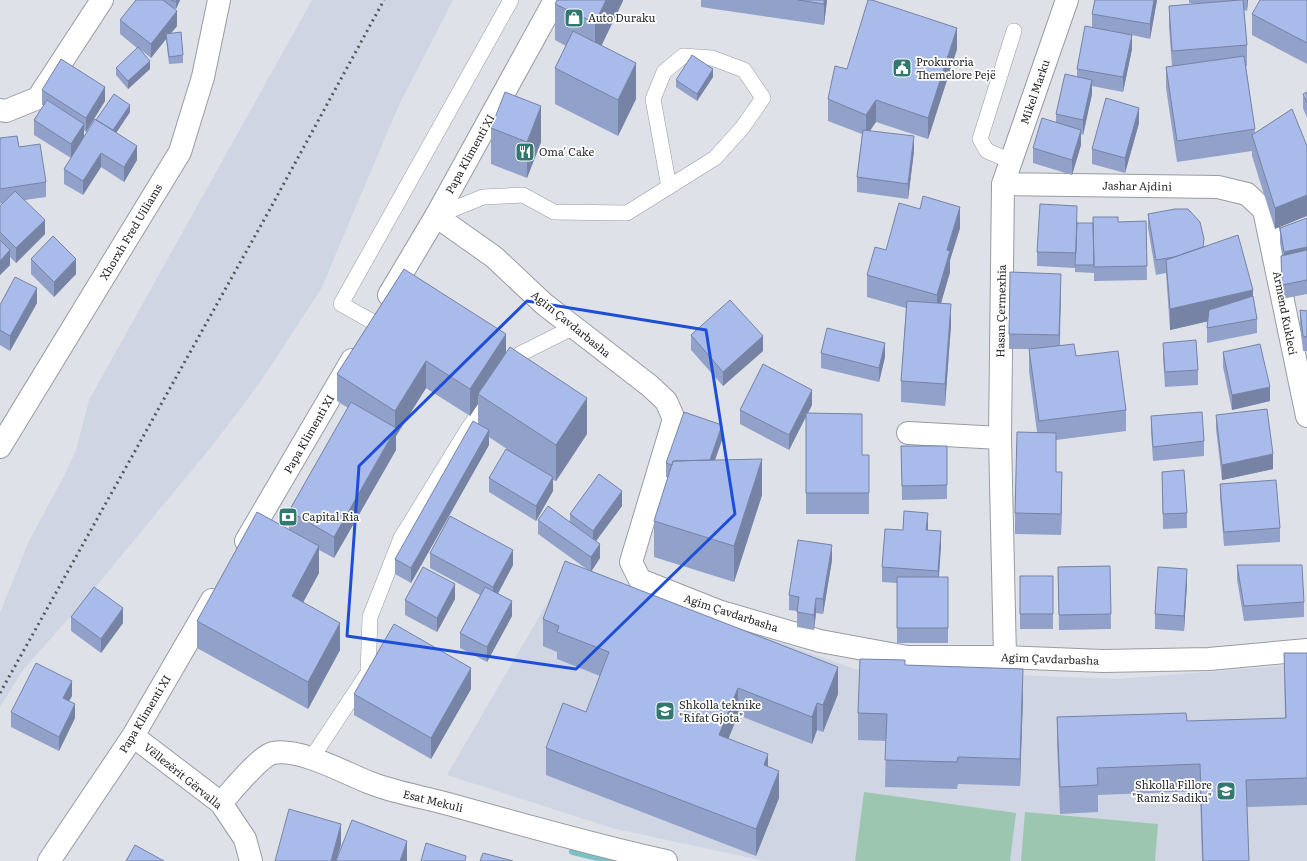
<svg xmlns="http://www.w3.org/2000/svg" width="1307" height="861" viewBox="0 0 1307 861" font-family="Literata,serif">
  <rect width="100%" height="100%" fill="#dfe1e9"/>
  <path fill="#cfd5e3" d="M312,0H453L399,105L321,289L261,381L212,446L83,602L23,670L0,707V613L29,541L64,476L76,450L89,400Z
    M568,567L855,669L1118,679L1307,664V861H764L612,828L447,775Z"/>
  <path fill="#9cc6b0" d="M864,792L1016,813L1010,861H855Z
    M1025,812L1158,824L1155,861H1021Z"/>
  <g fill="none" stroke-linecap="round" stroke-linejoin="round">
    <path stroke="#7ac2c2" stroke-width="8" d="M573,851L614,861"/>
    <g stroke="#989ba2" stroke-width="16">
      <path id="service" d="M1011,161L987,151L980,139L1014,31
        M436,216L483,197L523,195L554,212L627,213L715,158L742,128L763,98L744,70L712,58L683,56L664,72L653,99L669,187
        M373,322L341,304L511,0
        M508,370L520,354L574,327
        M311,759L368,673L370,617L401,538L468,429L490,397"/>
    </g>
    <g stroke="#989ba2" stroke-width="24">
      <path id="minor" d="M0,110L6,111L38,98L102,0
        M1003,184L1218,187L1247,194L1264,210L1307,416
        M436,216L494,257L544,304L650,386L666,401L674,419L631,562L640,580L718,611L820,641L907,657H1005L1103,661L1209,659L1307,650
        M908,433L1000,438
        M0,447L180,152L203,77L219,0
        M1005,657L1000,438L1003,184L1067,0
        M133,736L221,803L245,839L251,861
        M221,803C231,792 260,756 273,753C300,748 343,772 368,782C395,793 424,797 452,805C523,825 594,845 666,861"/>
    </g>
    <g stroke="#989ba2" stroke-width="24">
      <path id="tertiary" d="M389,295L436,216L555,0
        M246,541L352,360
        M49,861L133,736L212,600"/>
    </g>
    <use href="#service" stroke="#fff" stroke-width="15"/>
    <use href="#minor" stroke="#fff" stroke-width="22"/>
    <use href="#tertiary" stroke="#fff" stroke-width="22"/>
    <path stroke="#57585b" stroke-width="3" stroke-dasharray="2 4" stroke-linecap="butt" d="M0,693L270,209L384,0"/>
  </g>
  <path fill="#91a1ca" d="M136,0H180L176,9L172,8L177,26L171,33L183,55V63L169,64L166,39L151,58L140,49L150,69L128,89L116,75V68L137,48L120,34V20Z
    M623,0L601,46L636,99L618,136L555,104V68L566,46L555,40V4Z
    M701,0H827L824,25L701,7Z
    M1095,0H1157L1150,39L1132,35V49L1123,92L1092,86V94L1083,135L1081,134V145L1072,175L1033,163V148L1056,122V114L1077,76V69L1092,27V14Z
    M1189,0H1248L1247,11L1244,10L1247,45V66H1246L1255,133L1292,109L1275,229L1252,156V151L1177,162L1166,88V67L1172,66L1169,27V6L1196,4L1189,3Z
    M1307,0V64L1252,35V14Z
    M957,49L928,139L876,122L870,131L914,151L908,199L857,192V177L862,134L828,121V99L847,69Z
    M713,77L697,101L676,87V80Z
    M42,90L105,101L86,132L84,130V138L96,120L130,112L116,133L137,160L124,182L101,167L83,195L64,184V169L71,158L34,135V120L44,105H42Z
    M1307,92V118L1303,108V94Z
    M1139,123L1125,173L1092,164V149Z
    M491,128L541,142L527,178L491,164Z
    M0,138L19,147L46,182V197L25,200L45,234L16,263L10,257V265L0,275V206L2,203L0,204Z
    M1148,214L1204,247L1253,296L1257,319V333L1207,343V328L1208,321L1170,330L1166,273L1156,275L1148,228Z
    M1307,218V294L1282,299L1281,270V256L1282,255L1280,243V228Z
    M1146,221L1147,280L1094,281V273L1075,272V268L1037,266V252L1093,223L1118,222Z
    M960,228L950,260V272L941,303L951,325L945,406L901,402V381L906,308L867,297V275L886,250Z
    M31,259L76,274L54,297L31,274Z
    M404,269L506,353L587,434L556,481L553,480V491L536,521L489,492V478L507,449L489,437V445L411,583L395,574V559L478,424V404L470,416L426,388L396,436V450L334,558L319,550V573L303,602L340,650L308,709L197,648V621L289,530V511L348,408L337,401V374Z
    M1061,289L1060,346L1076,356L1126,410V431L1056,440V472L1062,493L1061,535L1015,534V513L1037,432L1029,371V349H1009V334Z
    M37,303L10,351L0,345V305Z
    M1300,310L1307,311V351H1303L1300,325Z
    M691,335L763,351L723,386L691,350Z
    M1163,343L1198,370V385L1165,387L1163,357Z
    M1223,352L1270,401L1232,410L1223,367Z
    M821,353L885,357L879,382L821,368Z
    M812,405L808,413L862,455H869V514H806V416L789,450L740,424V410Z
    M1216,415L1273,469L1222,480L1216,429Z
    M1151,416L1204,441V456L1153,461L1151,431Z
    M722,440L715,460L762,495L734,582L654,557V521L668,478L666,477V463Z
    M901,446L947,485V499L902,500Z
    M1162,472L1187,513V528L1163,529Z
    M1220,484L1280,528V542L1224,546L1220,498Z
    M622,506L596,541L600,558L591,571L838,694L823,732L817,730L812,744L738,715L728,739L768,767L779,798L756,856L546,775V748L586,712L600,676L557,659V652L543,646V619L588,570L538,534V520L570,521V514Z
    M903,530H927L941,546L939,577H948V643H897V583L882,582V567Z
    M430,553L513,565L498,594L512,616L487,662L460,648V633L480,595L430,568Z
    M832,560L823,614L816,613L814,630L797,627V611L789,610V595Z
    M1237,565L1304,602V617L1244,621L1237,579Z
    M1110,566L1111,629L1059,630L1058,567Z
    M1020,576H1053V629H1020Z
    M1187,584L1184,631L1155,629V614Z
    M455,599L437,632L405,615V600Z
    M71,617L123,623L101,653L71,631Z
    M1284,653H1307V805L1247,807L1249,861H1202L1200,791L1098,795V812L1060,814L1057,744V717L1187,721L1285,718Z
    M905,665L1023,696L1020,786L958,784L957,789L885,787L886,741L858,740V713Z
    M471,689L431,759L354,715V694Z
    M72,696L69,701L75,718L59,751L11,727V712Z"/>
  <path fill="#7683a4" d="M177,0H180L176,9V2Z
    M606,0H623V1L595,59V23Z
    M824,0H827L824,25Z
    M1154,0H1157L1150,39V24Z
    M1247,0H1248L1247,11Z
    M177,11V26L167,38L166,34V39L151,58V44Z
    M957,28V49L928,139V118Z
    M1132,35V49L1123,92V77Z
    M150,61V69L128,89V81Z
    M636,63V99L618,136V100Z
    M713,69V77L697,101V94Z
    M1092,80V94L1083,135V120Z
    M105,87V101L86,132V118Z
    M876,100V122L866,136V115Z
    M130,105V112L112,139V131Z
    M541,106V142L527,178V142Z
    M1139,108V123L1125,173V158Z
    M84,124V139L71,159V144Z
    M1081,130V145L1072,175V160Z
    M914,136V151L908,199V184Z
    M137,146V160L124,182V167Z
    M101,153V167L83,195V181Z
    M1307,195V216L1275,229V208Z
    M960,207V228L950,260V272L937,317V295L947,250Z
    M45,220V234L16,263V248Z
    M1307,247V261L1284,267V252Z
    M10,250V265L0,275V261Z
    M76,259V274L54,297V282Z
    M1061,274V289L1059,350V335Z
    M37,288V303L10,351V336Z
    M1253,290V311L1170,330V309Z
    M951,304V325L945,406V384Z
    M506,334V361L478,394V404L470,416V389Z
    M763,336V351L723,386V372Z
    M885,343V357L879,382V368Z
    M426,361V388L396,436V450L334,558V537L395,431V411Z
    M1270,387V401L1232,410V395Z
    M812,390V405L789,450V435Z
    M587,398V434L556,481V445Z
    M722,425V440L704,491V476Z
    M489,430V445L411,583V568Z
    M1273,454V469L1222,480V465Z
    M762,459V495L734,582V546Z
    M1062,472V493L1061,535V514Z
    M553,477V491L536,521V506Z
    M622,491V506L593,545V531Z
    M928,513V528L926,545V530Z
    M941,531V546L938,586V571Z
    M600,544V558L591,572V557Z
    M832,545V560L823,614V599Z
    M319,546V573L292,623V596Z
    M513,550V565L493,602V587Z
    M1187,569V584L1184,631V616Z
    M455,584V599L437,632V618Z
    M816,598V613L814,630V615Z
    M512,601V616L487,662V647Z
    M123,608V623L101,653V639Z
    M340,623V650L308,709V682Z
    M838,667V694L823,732V705Z
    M471,668V689L431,759V738Z
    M1023,669V696L1020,786V759Z
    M72,681V696L63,712V698Z
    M738,688V715L719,762V735Z
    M817,703V730L812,744V717Z
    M75,704V718L59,751V737Z
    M768,754V781L764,765Z
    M779,771V798L756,856V829Z
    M341,824V845L336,861H331Z
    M407,841V861H400Z"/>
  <path fill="#a9bbeb" stroke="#7683a4" d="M136,0H163L177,11L151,44L120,20Z
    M171,0H177L176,2Z
    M557,0H606L595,23L555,4Z
    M798,0H824V4Z
    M868,0H872L957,28L928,118L876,100L866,115L828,99L835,66L847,69Z
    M1095,0H1154L1150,24L1092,14Z
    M1240,0H1243L1247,45L1172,51L1169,6Z
    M1260,0H1307V43L1252,14Z
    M1085,26L1132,35L1123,77L1077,69Z
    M573,31L636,63L618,100L555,68Z
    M181,32L183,55L169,57L166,34Z
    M138,47L150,61L128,81L116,68Z
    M692,55L713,69L697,94L676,80Z
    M1244,56L1255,129L1177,141L1166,67Z
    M61,59L105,87L86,118L42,90Z
    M1065,74L1092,80L1083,120L1056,114Z
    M505,92L541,106L527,142L491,128Z
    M1307,92V103L1303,94Z
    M114,94L130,105L113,130L96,120Z
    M1106,98L1139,108L1125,158L1092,149Z
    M47,100L84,124L71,144L34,120Z
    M1292,109L1307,146V195L1275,208L1252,135Z
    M1042,118L1081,130L1072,160L1033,148Z
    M95,119L137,146L124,167L101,153L83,181L64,169Z
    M863,130L914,136L908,184L857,177Z
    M17,136L19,147L40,144L46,182L0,189V138Z
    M15,191L45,220L16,248L0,232V206Z
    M923,196L960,207L947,250L950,251L937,295L867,275L875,247L886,250L899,203L920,209Z
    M1040,204L1077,206L1076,253L1037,252Z
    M1175,209H1188L1200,222L1204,239L1203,247L1174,257L1156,260L1148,214Z
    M1093,217H1118V222L1146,221L1147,266L1094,267Z
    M1307,218V247L1284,252L1280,228Z
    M1077,223H1093L1094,265H1075Z
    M1238,235L1253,290L1170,309L1166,260Z
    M53,236L76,259L54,282L31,259Z
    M0,240L10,250L0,261Z
    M1307,250V280L1282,285L1281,256Z
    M404,269L506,334L470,389L426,361L395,411L337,374Z
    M1010,272L1061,274L1059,335L1009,334Z
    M15,277L37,288L10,336L0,330V305Z
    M1253,296L1257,319L1207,328L1209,310Z
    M730,300L763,336L723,372L691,335Z
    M907,301L951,304L945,384L901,381Z
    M1300,310L1307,311V337L1303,336Z
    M827,328L885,343L879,368L821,353Z
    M1196,340L1198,370L1165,372L1163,343Z
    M1074,344L1076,356L1118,351L1126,410L1039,421L1029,349Z
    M1260,344L1270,387L1232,395L1223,352Z
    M510,347L587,398L556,445L478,394Z
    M763,364L812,390L789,435L740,410Z
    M351,402L396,428L334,537L289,511Z
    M1267,409L1273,454L1222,465L1216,415Z
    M684,412L722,425L710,460L673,461L672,465L666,463Z
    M1202,412L1204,441L1153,447L1151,416Z
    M806,413L862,414V455H869V493H806Z
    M473,421L489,430L411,568L395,559Z
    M1017,432L1056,433V472H1062L1061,514L1015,513Z
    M901,446H947V485L902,486Z
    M506,449L553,477L536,506L489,478Z
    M762,459L734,546L654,521L673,461Z
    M1184,470L1187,513L1163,514L1162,472Z
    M599,474L622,491L593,531L570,514Z
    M1276,480L1280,528L1224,532L1220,484Z
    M548,506L600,544L591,557L538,520Z
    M904,511L928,513L926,530L941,531L938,571L882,567L885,529L903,530Z
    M257,512L319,546L292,596L340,623L308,682L197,621Z
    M450,516L513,550L493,587L430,553Z
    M798,540L832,545L823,599L816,598L814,615L797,612L799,597L789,595Z
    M565,561L838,667L823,705L817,703L812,717L738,688L719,735L768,754L764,765L779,771L756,829L546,748L563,703L586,712L609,652L557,632L559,626L543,619Z
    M1237,565H1302L1304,602L1244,606Z
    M1110,566L1111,614L1059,615L1058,567Z
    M423,567L455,584L437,618L405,600Z
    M1158,567L1187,569L1184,616L1155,614Z
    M1020,576H1053V614H1020Z
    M897,577H948V628H897Z
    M94,587L123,608L101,639L71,617Z
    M485,587L512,601L487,647L460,633Z
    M394,624L471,668L431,738L354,694Z
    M1284,653H1307V778L1246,780L1249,861H1203L1200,764L1097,768L1098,785L1060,787L1057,717L1186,713L1187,721L1286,718Z
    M860,659L905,660V665L1023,669L1020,759L958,757L957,762L885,760L887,714L858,713Z
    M36,663L72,681L63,698L75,704L59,737L11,712Z
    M289,809L341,824L331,861H275Z
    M352,820L407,841L400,861H336Z
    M426,843L466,856L465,861H421Z
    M135,845L164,861H126Z
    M483,853L513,861H480Z"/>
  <path fill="none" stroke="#1d4ed8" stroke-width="3" stroke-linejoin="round" d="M527,301L706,330L735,514L576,669L347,636L359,466Z"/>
  <defs>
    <g id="shop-square" transform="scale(1)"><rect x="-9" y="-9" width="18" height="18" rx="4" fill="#31786e" stroke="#fff"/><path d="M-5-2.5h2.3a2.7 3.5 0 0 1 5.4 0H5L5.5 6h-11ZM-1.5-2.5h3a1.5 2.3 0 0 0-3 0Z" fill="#fff"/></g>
    <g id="civic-square" transform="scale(1)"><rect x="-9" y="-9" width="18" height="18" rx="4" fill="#31786e" stroke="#fff"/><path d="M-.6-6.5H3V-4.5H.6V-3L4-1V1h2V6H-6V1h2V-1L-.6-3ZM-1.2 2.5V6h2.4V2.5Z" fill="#fff"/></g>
    <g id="restaurant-square" transform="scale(1)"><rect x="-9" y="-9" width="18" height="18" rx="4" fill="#31786e" stroke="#fff"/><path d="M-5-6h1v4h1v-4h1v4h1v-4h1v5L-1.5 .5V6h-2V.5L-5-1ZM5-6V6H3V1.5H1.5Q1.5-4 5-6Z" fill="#fff"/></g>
    <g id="bank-square" transform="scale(1)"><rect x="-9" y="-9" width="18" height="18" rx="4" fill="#31786e" stroke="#fff"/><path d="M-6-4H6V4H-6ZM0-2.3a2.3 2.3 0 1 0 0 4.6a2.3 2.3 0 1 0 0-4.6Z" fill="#fff"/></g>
    <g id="school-square" transform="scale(1)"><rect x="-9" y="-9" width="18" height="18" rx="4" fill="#31786e" stroke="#fff"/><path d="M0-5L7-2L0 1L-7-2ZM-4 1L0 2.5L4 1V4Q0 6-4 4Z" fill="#fff"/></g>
  </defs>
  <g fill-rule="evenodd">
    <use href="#shop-square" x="574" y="18"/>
    <use href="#civic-square" x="902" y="68"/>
    <use href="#restaurant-square" x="525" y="152"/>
    <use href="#bank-square" x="288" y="517"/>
    <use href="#school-square" x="665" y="711"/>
    <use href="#school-square" x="1226" y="791"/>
  </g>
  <g text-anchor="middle" stroke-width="3.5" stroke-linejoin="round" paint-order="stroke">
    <g font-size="11" fill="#28292b" stroke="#fff" text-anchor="start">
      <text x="588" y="22">Auto Duraku</text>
      <text x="916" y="66">Prokuroria<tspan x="916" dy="13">Themelore Pejë</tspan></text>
      <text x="539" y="156">Oma' Cake</text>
      <text x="302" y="521">Capital Ria</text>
      <text x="679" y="709">Shkolla teknike<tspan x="679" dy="13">"Rifat Gjota"</tspan></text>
      <text x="1212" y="789" text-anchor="end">Shkolla Fillore<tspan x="1212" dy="13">"Ramiz Sadiku"</tspan></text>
    </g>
    <g font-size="11" fill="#28292b" stroke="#fff">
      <text transform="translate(1035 92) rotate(-71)" y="4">Mikel Marku</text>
      <text transform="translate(470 154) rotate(-61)" y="4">Papa Klimenti XI</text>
      <text transform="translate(1137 186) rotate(1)" y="4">Jashar Ajdini</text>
      <text transform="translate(131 232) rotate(-59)" y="4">Xhorxh Fred Uiliams</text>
      <text transform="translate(1001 311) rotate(-89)" y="4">Hasan Çermexhia</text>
      <text transform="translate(1285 313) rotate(79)" y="4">Armend Kukleci</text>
      <text transform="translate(571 324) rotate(39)" y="4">Agim Çavdarbasha</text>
      <text transform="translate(309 434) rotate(-60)" y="4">Papa Klimenti XI</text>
      <text transform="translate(731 613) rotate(18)" y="4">Agim Çavdarbasha</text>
      <text transform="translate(1050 659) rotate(2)" y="4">Agim Çavdarbasha</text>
      <text transform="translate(145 714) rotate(-59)" y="4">Papa Klimenti XI</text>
      <text transform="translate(183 776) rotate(39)" y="4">Vëllezërit Gërvalla</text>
      <text transform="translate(433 801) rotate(14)" y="4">Esat Mekuli</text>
    </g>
  </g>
</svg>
